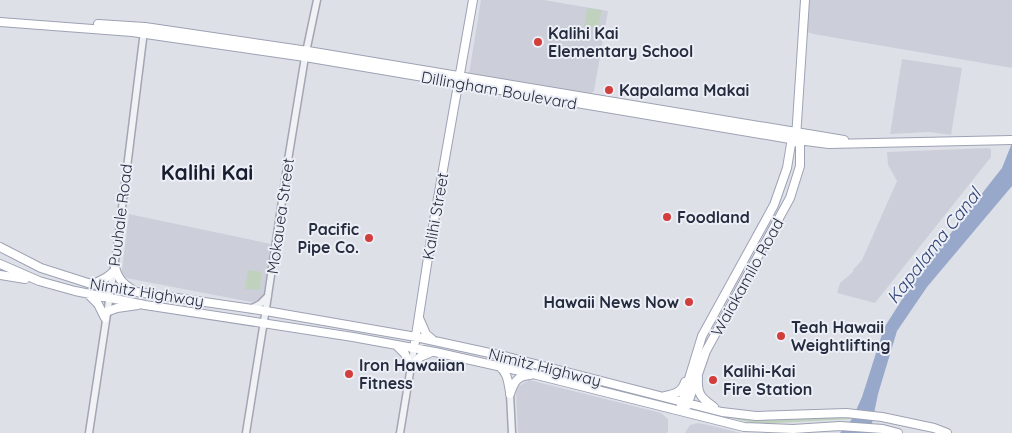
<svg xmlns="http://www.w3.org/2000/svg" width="1012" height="433" viewBox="0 0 1012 433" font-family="Quicksand,sans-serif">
  <rect width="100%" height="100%" fill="#dee0e8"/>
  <path fill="#cccfda" d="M481,0H544L608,11L594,91L590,94L469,74Z
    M810,0H1012V68L813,34L807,32Z
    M902,59L962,68L951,135L929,132L890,134Z
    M987,148L991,149V157L875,303L837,293L840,283L853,272V270L862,260L897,181L888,165L887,152Z
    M129,214L271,244L263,299L251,302L121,277Z
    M529,380L661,413L668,419V431L667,433H518L516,392L519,386Z
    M698,423L704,424L741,433H685L690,425Z"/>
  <path fill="#c0d2be" d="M587,8L602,10L598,28L584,26Z
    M248,270L262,272L260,290L245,289Z
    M696,408L727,416L746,419L854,413L852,419L757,424L695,410Z"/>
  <path fill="#97a8ca" d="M1012,143V186L927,287L897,331L878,394L870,433H840L852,419L862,397L884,328L915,279L1002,168Z"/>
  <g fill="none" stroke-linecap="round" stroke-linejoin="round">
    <g stroke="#a3a6b2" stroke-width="9">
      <path id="minor" d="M250,309L260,304L268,296
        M510,394L512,433
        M89,433L117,248L144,31
        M246,433L267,302L289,154L305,57L317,0
        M400,433L414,348"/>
    </g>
    <g stroke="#9da2b4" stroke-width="10">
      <path id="major" d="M0,22L132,32L305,57L790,139L829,144L1012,140
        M98,24L145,27L308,51L844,140
        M796,138L805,0
        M0,247L41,268L88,283L116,289L266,311L416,337L508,357L722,412L756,416L846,413L882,417L934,428L947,433
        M114,263C117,277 121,283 133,290
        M0,264L39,281L75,291L145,305L353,337L435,352L533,374L744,427L793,429L840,426L883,429L898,433
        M0,275L25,279
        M94,284L107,277L113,272
        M88,294L98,304L105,318
        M106,312L117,308L138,305
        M419,318L426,334L432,339
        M397,346L405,354L411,369
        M414,348L432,232L473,0
        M499,366C508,373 508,382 510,392
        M411,369L420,357L432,352
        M698,378C697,394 701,398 714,407
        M510,394C514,382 517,376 530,375
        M665,396C675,394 682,392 685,382
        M681,405L702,336L774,205L787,168L791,144L796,141
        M687,406L706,351L790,198L800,166V145L796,141"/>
    </g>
    <use href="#minor" stroke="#f1f2f6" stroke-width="6"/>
    <use href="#major" stroke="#fff" stroke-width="8"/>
  </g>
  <g fill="#d33d3c" stroke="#edeff6" stroke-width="2">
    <circle cx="538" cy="42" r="5"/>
    <circle cx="609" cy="90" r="5"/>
    <circle cx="667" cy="217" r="5"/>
    <circle cx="369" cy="238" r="5"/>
    <circle cx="689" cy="302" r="5"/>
    <circle cx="781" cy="336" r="5"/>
    <circle cx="349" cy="374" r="5"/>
    <circle cx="713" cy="380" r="5"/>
  </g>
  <g text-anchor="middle" stroke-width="4" stroke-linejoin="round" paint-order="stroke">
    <g font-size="16" font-weight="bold" fill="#262c3f" stroke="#edeff6" text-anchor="start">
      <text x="548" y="39">Kalihi Kai<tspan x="548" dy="18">Elementary School</tspan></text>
      <text x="619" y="96">Kapalama Makai</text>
      <text x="677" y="223">Foodland</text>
      <text x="359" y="235" text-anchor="end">Pacific<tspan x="359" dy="18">Pipe Co.</tspan></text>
      <text x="679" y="308" text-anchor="end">Hawaii News Now</text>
      <text x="791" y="333">Teah Hawaii<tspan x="791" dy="18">Weightlifting</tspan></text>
      <text x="359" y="371">Iron Hawaiian<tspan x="359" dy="18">Fitness</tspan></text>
      <text x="723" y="377">Kalihi-Kai<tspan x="723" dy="18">Fire Station</tspan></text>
    </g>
    <g font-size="16" fill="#262c3f" stroke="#edeff6">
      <text transform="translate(499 90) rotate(10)" y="6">Dillingham Boulevard</text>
      <text transform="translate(120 215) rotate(-83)" y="6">Puuhale Road</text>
      <text transform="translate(280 216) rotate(-82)" y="6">Mokauea Street</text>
      <text transform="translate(435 216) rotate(-80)" y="6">Kalihi Street</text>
      <text transform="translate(747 277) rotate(-61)" y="6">Waiakamilo Road</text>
      <text transform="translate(147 292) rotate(9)" y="6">Nimitz Highway</text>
      <text transform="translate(545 367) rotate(14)" y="6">Nimitz Highway</text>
    </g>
    <g font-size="18" font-style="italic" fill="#2f4375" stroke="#edeff6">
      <text transform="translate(934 246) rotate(-52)" y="6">Kapalama Canal</text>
    </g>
    <g font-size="21" font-weight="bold" fill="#191d30" stroke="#edeff6">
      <text x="207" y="180">Kalihi Kai</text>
    </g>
  </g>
</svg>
